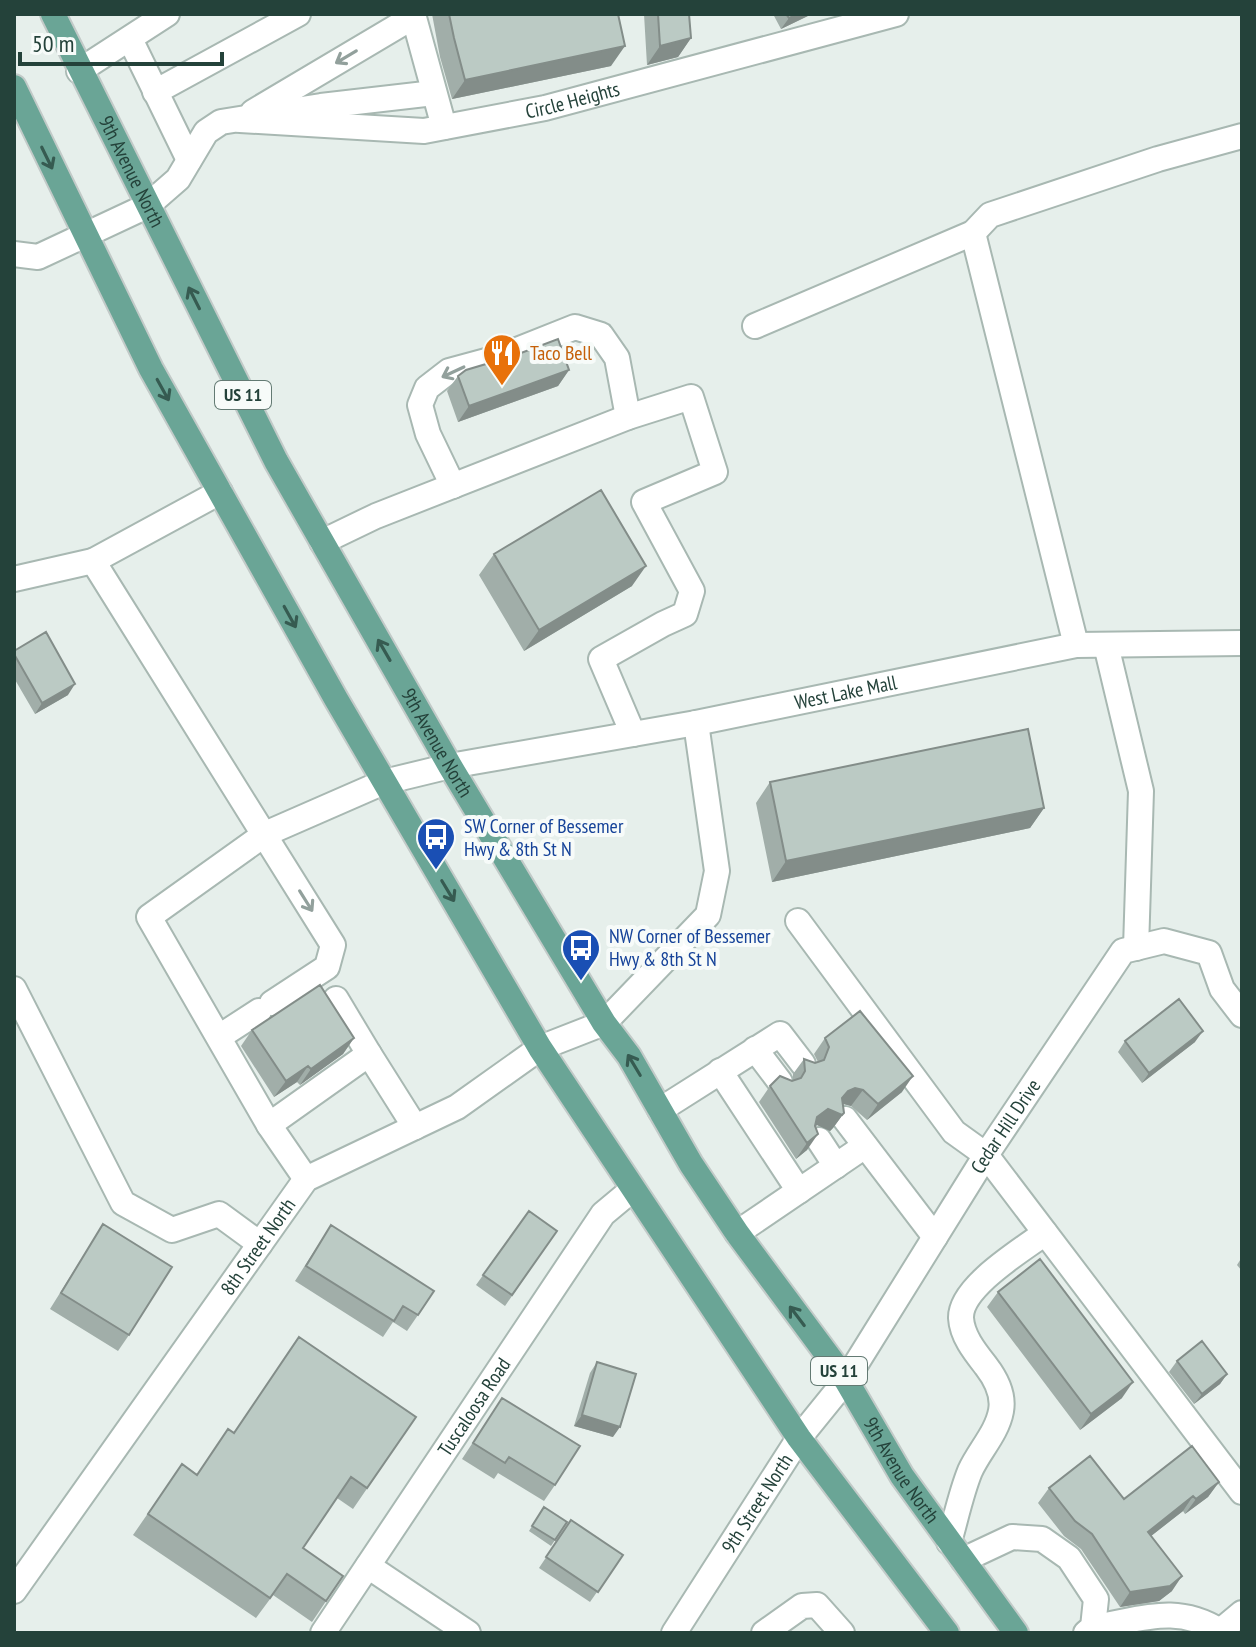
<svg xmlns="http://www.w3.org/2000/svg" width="1256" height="1647" viewBox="0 0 1256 1647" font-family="'PT Sans Narrow',sans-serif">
  <rect width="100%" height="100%" fill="#e6efeb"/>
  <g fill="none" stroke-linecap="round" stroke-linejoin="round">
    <g stroke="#a8b8b2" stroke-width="28">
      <g id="minor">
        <path d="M413,14L444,127"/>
        <path d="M130,39L189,160"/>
        <path d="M79,71L167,14"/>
        <path d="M155,92L298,14"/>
        <path d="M253,112L413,17"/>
        <path id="s1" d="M240,120L424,131L545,108L896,14"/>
        <path d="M973,233L1076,645"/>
        <path d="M14,254L38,257L147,206L178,179L206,132L221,122L321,106L434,93"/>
        <path d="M755,326L973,233L990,215L1158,159L1242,136"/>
        <path d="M453,486L428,434L420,405L427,388L449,371L497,358L575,327L601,335L617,358L628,417"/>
        <path d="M220,492L93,561L333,945L327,967L272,1003"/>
        <path d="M322,542L376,516L628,417L691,397L715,472L644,502L692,591L685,614L663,624L601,659L633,734"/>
        <path d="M14,579L93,561"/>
        <path d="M1106,645L1141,791L1136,948"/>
        <path d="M798,921L954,1132L986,1155L1242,1492"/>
        <path d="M14,989L123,1203L172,1230L219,1214L260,1244"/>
        <path d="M336,999L369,1054"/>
        <path d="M219,1037L259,1011"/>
        <path d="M755,1049L780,1082"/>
        <path d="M720,1071L799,1191"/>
        <path d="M660,1110L780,1034L803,1064"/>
        <path d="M845,1119L935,1237"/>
        <path d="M269,1125L306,1179"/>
        <path id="s2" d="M415,1127L369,1054L269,1125L149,917L265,834L384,782L450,766L696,723L1076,645L1242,643"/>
        <path d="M819,1140L836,1166"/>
        <path d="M737,1233L865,1146"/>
        <path d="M949,1542C956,1518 961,1493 970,1471C979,1451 997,1433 1001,1411C1004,1395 996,1379 986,1366C975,1352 962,1336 961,1318C960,1287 1022,1250 1045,1233"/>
        <path d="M963,1560L1012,1537L1042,1539L1069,1558L1096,1599L1093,1627L1086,1633"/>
        <path d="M368,1566L468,1633"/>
        <path id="s3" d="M14,1591L306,1179L457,1107L540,1048L604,1023L708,915L717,871L696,723"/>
        <path d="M1093,1627C1141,1620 1175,1603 1220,1631"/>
        <path id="s4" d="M323,1633L603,1214L633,1189"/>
        <path id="s5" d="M674,1633L799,1438L846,1380L986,1155L1123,951L1164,941L1209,953L1222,989L1242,1015"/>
        <path d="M764,1633L802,1606L817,1605L842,1633"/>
        <path d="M1218,1633L1242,1613"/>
      </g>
    </g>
    <g stroke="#c2cac8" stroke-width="28">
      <g id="major">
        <path id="s6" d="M53,14L276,461L450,766L604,1023L629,1056L691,1164L737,1233L846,1380L902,1476L1016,1633"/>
        <path d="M14,87L151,369L336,699L540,1048L799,1438L947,1633"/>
      </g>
    </g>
    <use href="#minor" stroke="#fff" stroke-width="24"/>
    <use href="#major" stroke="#6aa596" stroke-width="24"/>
  </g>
  <path fill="#a1aea9" d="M432,14H618L611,66L452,99L440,57Z
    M644,14H689L691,38L678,57L647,65Z
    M773,14H812L781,29Z
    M569,370L558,386L458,422L447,391L458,376Z
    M494,554L632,586L524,651L479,575Z
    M14,651L68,695L35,714L14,678Z
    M770,782L1044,808L1030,828L772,882L756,803Z
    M252,1030L354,1038L343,1054L300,1085L297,1082L274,1097L241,1046Z
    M825,1038L902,1092L867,1120L851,1106L843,1104L844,1113L833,1128L830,1131L817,1125L816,1126L807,1150L796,1159L759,1102L770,1086L793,1081V1074L804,1059L815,1063L818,1062L814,1054Z
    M1125,1041L1195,1042L1142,1083L1118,1052Z
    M529,1211L557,1231L505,1306L476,1285Z
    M103,1224L129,1335L118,1351L50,1309Z
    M331,1225L418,1315L407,1331L393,1322L383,1337L295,1281Z
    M1242,1257V1271L1237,1265Z
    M998,1292L1122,1398L1080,1430L987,1307Z
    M1177,1361L1227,1374L1220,1384L1194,1404L1169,1372Z
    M597,1362L613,1437L574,1426L590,1373Z
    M502,1398L555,1485L544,1501L498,1473L494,1479L462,1459Z
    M416,1417L353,1509L337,1498L303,1548L343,1576L312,1622L273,1595L256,1618L133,1535L182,1464L197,1474L234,1433Z
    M1219,1482L1208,1497L1185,1514L1183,1511L1151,1536L1172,1591L1159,1601L1120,1607L1081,1549L1064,1536L1038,1503L1049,1488L1124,1499Z
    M544,1507L567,1522L551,1546L529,1531Z
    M571,1520L623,1555L590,1602L539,1568Z"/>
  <path fill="#838d89" d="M798,14H812L781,29L789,18Z
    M691,38L678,57L647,65L660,46Z
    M625,46L611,66L452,99L465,80Z
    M569,370L558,386L458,422L469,406Z
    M646,566L632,586L524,651L539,630Z
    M75,684L68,695L35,714L42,703Z
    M1044,808L1030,828L772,882L786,861Z
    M1203,1031L1195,1042L1142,1083L1149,1073Z
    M354,1038L343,1054L300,1085L311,1069Z
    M308,1066L297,1082L274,1097L286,1081Z
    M913,1076L902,1092L867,1120L878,1104Z
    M855,1088L863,1090L851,1106L844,1104L837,1107L844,1113L833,1128L830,1131L817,1125L806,1133L817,1117L848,1091Z
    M818,1134L807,1150L796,1159L807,1143Z
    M1227,1374L1220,1384L1194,1404L1202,1394Z
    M1133,1382L1122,1398L1080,1430L1091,1414Z
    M582,1415L620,1427L613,1437L574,1426Z
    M1219,1482L1208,1497L1185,1514L1196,1499Z
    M1193,1496L1183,1511L1137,1547L1148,1532Z
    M1182,1576L1172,1591L1159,1601L1120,1607L1130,1592Z"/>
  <path fill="#bbcac4" stroke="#838d89" stroke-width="2" d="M449,14H618L625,46L465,80L454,38Z
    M658,14H689L691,38L660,46Z
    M786,14H798L789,18Z
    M558,339L569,370L469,406L458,376L466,370L513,356Z
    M601,490L646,566L539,630L494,554Z
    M46,632L75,684L42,703L14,654V651Z
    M1028,729L1044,808L786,861L770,782Z
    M320,985L354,1038L311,1069L308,1066L286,1081L252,1030Z
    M1179,999L1203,1031L1149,1073L1125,1041Z
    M860,1011L913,1076L878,1104L863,1090L855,1088L848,1091L842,1098L844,1113L842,1115L828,1109L817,1117L815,1126L818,1134L807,1143L770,1086L780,1076L792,1081L801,1078L805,1071L804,1059L815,1063L824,1060L829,1047L825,1038Z
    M529,1211L557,1231L512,1295L483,1275Z
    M103,1224L172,1267L129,1335L61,1293Z
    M331,1225L434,1291L418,1315L403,1306L394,1321L306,1266Z
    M1040,1259L1133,1382L1091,1414L998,1292Z
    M299,1337L416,1417L367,1488L351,1477L303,1548L343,1576L326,1601L287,1574L270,1598L148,1514L182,1464L197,1475L228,1429L234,1433Z
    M1202,1341L1227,1374L1202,1394L1177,1361Z
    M597,1362L636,1374L620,1427L582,1415Z
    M502,1398L580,1446L555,1485L509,1457L505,1463L473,1443Z
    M1192,1446L1219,1482L1196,1499L1193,1496L1148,1532L1182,1576L1170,1586L1130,1592L1092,1534L1075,1521L1049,1488L1090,1456L1124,1499Z
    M544,1507L567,1522L555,1540L532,1526Z
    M571,1520L623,1555L598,1592L546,1557Z"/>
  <defs><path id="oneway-shaft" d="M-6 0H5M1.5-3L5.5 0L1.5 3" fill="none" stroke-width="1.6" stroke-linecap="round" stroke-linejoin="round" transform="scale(2)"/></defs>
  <g stroke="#92a09c">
    <use href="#oneway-shaft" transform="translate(346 57) rotate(149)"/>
    <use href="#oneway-shaft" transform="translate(453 372) rotate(155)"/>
    <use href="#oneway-shaft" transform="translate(306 901) rotate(58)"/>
  </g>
  <g stroke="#365b51">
    <use href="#oneway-shaft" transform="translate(47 158) rotate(64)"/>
    <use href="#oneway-shaft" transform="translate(194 298) rotate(-117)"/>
    <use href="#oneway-shaft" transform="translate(163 390) rotate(61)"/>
    <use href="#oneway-shaft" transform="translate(290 617) rotate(61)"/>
    <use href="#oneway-shaft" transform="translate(384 650) rotate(-120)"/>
    <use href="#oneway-shaft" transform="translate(448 891) rotate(59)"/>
    <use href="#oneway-shaft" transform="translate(634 1065) rotate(-121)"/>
    <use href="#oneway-shaft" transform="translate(797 1316) rotate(-127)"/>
  </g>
  <defs>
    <g id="restaurant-pin" transform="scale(2)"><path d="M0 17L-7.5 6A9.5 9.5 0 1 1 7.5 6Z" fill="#e8710a" stroke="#f7fbf9"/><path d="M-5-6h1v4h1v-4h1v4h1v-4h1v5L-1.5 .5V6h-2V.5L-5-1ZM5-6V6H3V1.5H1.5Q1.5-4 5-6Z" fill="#fff"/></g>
    <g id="bus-pin" transform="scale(2)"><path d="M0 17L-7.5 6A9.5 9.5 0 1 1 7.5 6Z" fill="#1a4fb4" stroke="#f7fbf9"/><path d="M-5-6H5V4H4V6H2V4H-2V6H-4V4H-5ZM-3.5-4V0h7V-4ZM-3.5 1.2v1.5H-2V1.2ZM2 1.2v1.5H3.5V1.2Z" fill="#fff"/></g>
  </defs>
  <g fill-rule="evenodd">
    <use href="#restaurant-pin" x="502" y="353"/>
    <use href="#bus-pin" x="436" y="837"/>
    <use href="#bus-pin" x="581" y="948"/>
  </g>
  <g text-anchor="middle" stroke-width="8" stroke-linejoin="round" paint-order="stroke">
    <g fill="#f7fbf9" stroke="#637a73" stroke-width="2">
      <rect x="215" y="381" width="56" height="28" rx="6"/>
      <rect x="811" y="1357" width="56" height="28" rx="6"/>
    </g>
    <g font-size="18" font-weight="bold" fill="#24423a">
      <text x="243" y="401">US 11</text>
      <text x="839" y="1377">US 11</text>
    </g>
    <g font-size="20" fill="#24423a" stroke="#f7fbf9">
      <text dy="7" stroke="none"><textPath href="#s1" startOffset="336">Circle Heights</textPath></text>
      <text dy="7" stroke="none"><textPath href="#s6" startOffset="176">9th Avenue North</textPath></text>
      <text dy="7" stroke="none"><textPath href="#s2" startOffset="1192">West Lake Mall</textPath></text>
      <text dy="7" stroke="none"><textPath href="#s6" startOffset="824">9th Avenue North</textPath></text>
      <text dy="7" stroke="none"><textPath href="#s5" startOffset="606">Cedar Hill Drive</textPath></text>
      <text dy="7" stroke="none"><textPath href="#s3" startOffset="422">8th Street North</textPath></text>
      <text dy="7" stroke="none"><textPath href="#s4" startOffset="272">Tuscaloosa Road</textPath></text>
      <text dy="7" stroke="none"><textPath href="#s6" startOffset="1688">9th Avenue North</textPath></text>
      <text dy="7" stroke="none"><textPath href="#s5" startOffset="154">9th Street North</textPath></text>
    </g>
    <g font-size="20" fill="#c56008" stroke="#f7fbf9" text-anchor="start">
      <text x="530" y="360">Taco Bell</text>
    </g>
    <g font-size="20" fill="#164399" stroke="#f7fbf9" text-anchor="start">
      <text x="464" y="833">SW Corner of Bessemer<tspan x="464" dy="23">Hwy &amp; 8th St N</tspan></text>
      <text x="609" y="943">NW Corner of Bessemer<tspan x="609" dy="23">Hwy &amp; 8th St N</tspan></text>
    </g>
  </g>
  <rect width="1256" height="1647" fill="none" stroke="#24423a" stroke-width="32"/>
  <path d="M20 52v12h202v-12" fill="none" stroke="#24423a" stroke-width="4"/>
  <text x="32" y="52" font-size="24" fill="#24423a" stroke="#f7fbf9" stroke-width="6" paint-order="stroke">50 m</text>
</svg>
